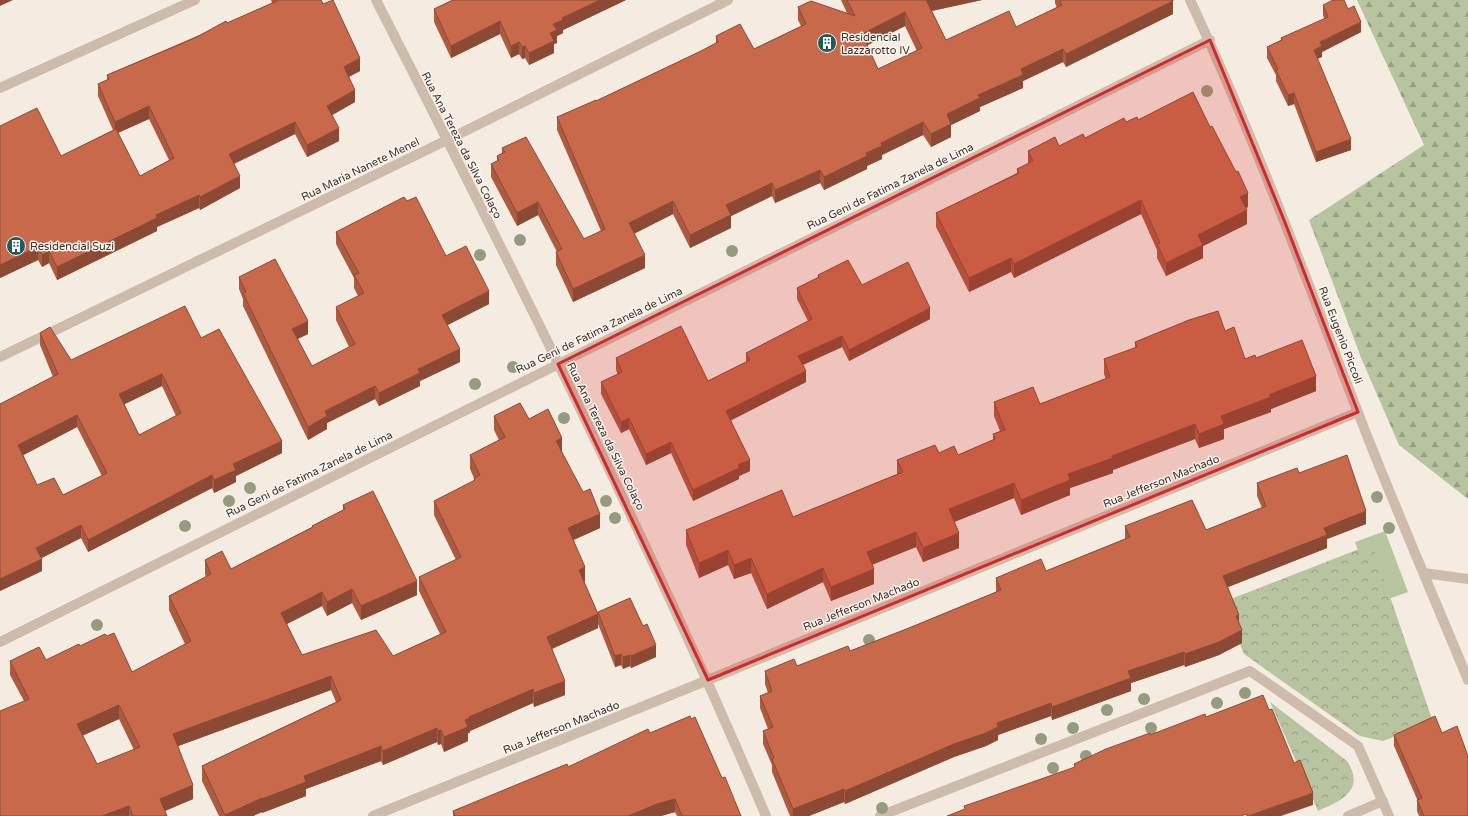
<svg xmlns="http://www.w3.org/2000/svg" width="1468" height="816" viewBox="0 0 1468 816" font-family="'Varela Round',sans-serif">
  <defs>
    <pattern id="forest-firs" width="22" height="20" patternUnits="userSpaceOnUse"><rect width="22" height="20" fill="#b8c4a0"/><path d="M5 1l3.5 6h-7zM16 11l3.5 6h-7z" fill="#97a083"/></pattern>
    <pattern id="park-crowns" width="20" height="18" patternUnits="userSpaceOnUse"><rect width="20" height="18" fill="#b8c4a0"/><path d="M2 6a3 3 0 1 1 6 0M12 15a3 3 0 1 1 6 0" fill="none" stroke="#97a083"/></pattern>
  </defs>
  <rect width="100%" height="100%" fill="#f4ebe1"/>
  <path fill="#b8c4a0" d="M1385,531L1408,592L1377,603L1355,542Z"/>
  <path fill="url(#forest-firs)" d="M1357,0H1468V499L1399,445L1362,360L1309,220L1424,145Z"/>
  <path fill="url(#park-crowns)" d="M1372,544L1433,722L1383,741L1360,736L1244,654L1223,602Z
    M1270,702L1347,761C1366,790 1341,801 1318,811Z"/>
  <g fill="none" stroke-linecap="round" stroke-linejoin="round">
    <path stroke="#cdbbac" stroke-width="10" d="M376,0C513,268 648,539 766,816
      M1190,0C1253,134 1304,273 1357,410C1392,501 1431,590 1468,680
      M0,88L195,0
      M0,357L447,140L728,0
      M1424,573L1468,579
      M0,642L1210,40
      M373,816L708,680L1358,412
      M880,816L1250,671L1358,746L1389,816
      M1348,816L1383,801"/>
  </g>
  <g fill="#969b7f">
    <circle cx="1207" cy="91" r="6"/>
    <circle cx="520" cy="240" r="6"/>
    <circle cx="732" cy="251" r="6"/>
    <circle cx="480" cy="255" r="6"/>
    <circle cx="513" cy="367" r="6"/>
    <circle cx="475" cy="384" r="6"/>
    <circle cx="564" cy="418" r="6"/>
    <circle cx="250" cy="488" r="6"/>
    <circle cx="1377" cy="497" r="6"/>
    <circle cx="229" cy="501" r="6"/>
    <circle cx="606" cy="501" r="6"/>
    <circle cx="615" cy="518" r="6"/>
    <circle cx="185" cy="526" r="6"/>
    <circle cx="1389" cy="528" r="6"/>
    <circle cx="97" cy="625" r="6"/>
    <circle cx="869" cy="640" r="6"/>
    <circle cx="1245" cy="693" r="6"/>
    <circle cx="1144" cy="699" r="6"/>
    <circle cx="1217" cy="703" r="6"/>
    <circle cx="1107" cy="710" r="6"/>
    <circle cx="1073" cy="728" r="6"/>
    <circle cx="1151" cy="728" r="6"/>
    <circle cx="1041" cy="739" r="6"/>
    <circle cx="1086" cy="756" r="6"/>
    <circle cx="1053" cy="768" r="6"/>
    <circle cx="882" cy="808" r="6"/>
  </g>
  <path fill="#ac5a40" fill-rule="evenodd" d="M271,0H321L360,71L349,77L355,102L332,115L339,141L307,157L295,134L234,164L240,188L200,210L199,208L157,227V231L57,280L49,263L42,267L38,260L0,278L61,156L113,130L98,96V84L107,80V75L227,23L272,3ZM149,119L169,160L140,176L118,133Z
    M453,0H626L563,30V33L557,36V43L554,44V53L529,65L525,58L522,59L519,54L511,58L500,34L451,58L434,22V9Z
    M841,0H982L932,11L946,40L1016,27L1057,8L1055,3V0H1173V14L1066,67L1063,62L1023,81V88L980,107V111L951,125V137L931,147L923,135L882,155V159L867,166V169L824,190L820,183L775,203L772,196L731,216V228L690,248L673,214L634,234L645,268L573,302L556,265V252H557L538,215L517,226L491,177V164L497,161V156L502,153V148L584,239L601,231L557,130V117L596,101L701,51L716,43V36L754,49L801,26L798,20V7L847,13ZM905,26L917,51L878,69L867,45Z
    M1323,5L1348,9L1361,32L1322,52V57L1317,59L1351,150L1316,162L1294,104L1288,106L1276,81V75L1267,58V47L1281,40V38L1325,19L1323,16Z
    M1138,120L1248,207L1246,208L1247,224L1203,246V258L1166,276L1157,258V250L1141,214L1014,278L1011,272L969,292L936,227V213L1017,173V169L1028,164V151L1059,146L1085,138L1126,122Z
    M336,232L446,256L489,304L447,325L460,362L420,381V386L379,406L375,399L327,423V429L308,440L243,306V299L239,289V277L308,334L298,339L312,366L349,347L336,320V307L358,296L354,288V278L336,244Z
    M818,275L862,285L930,319L849,361L842,347L803,365L806,382L731,420L750,471L739,476V479L693,501L671,453L646,465L629,429L621,433L601,394V382L618,375L616,370V358L708,381L746,362V353L808,321L797,299V288L818,278Z
    M1225,331L1245,359L1256,358L1316,391L1271,409V412L1224,429V439L1199,448L1195,439L1113,470V473L1070,488V495L1021,515L1014,498L954,522L959,548L923,562L916,547L872,564L874,584L831,601L823,582L767,609L751,573L734,579L728,565L699,578L686,545V530L793,517L897,474V460L939,453L958,455L993,440V434L1000,431L994,416V402L1040,404L1106,379L1104,374V359L1135,348V342Z
    M40,333L71,360L201,338L282,453L236,476V482L214,493L212,488L88,552L81,538L41,558L42,571L0,591V404L53,377L40,345ZM162,386L176,416L139,435L124,404ZM77,427L102,476L63,495L37,485L23,455Z
    M494,416L529,419L562,452L600,528L574,540L585,581L584,582L598,614V612L656,657L631,668L630,666L623,669L621,665L615,667L598,624V628L552,649L565,695L534,707L533,703L470,731V733H468V741L444,752L441,744L438,745L437,742L383,765L381,761L306,789V796L262,813V812L253,816H219L202,781V766L336,702L331,690L178,746L193,799L165,811L167,816H0L24,701L10,675V661L46,660L80,646L132,672L185,644L169,610V596L206,577L205,574V560L231,569L312,527V526L343,510V505L417,595L361,620L352,603L327,616L322,606L287,624L302,655L393,656L440,634L419,591V577L456,560L434,515V501L474,481V478L470,469V455L499,440L494,430ZM119,719L134,750L97,764L82,736Z
    M1299,473L1366,524L1327,539V548L1228,587L1239,623L1242,643L1219,655L1185,667L1184,665L1131,683V691L1052,720L1051,716L998,735V740L986,746L954,757L845,804L844,802L809,816H790L772,772V765L763,744V731L768,729L760,708V696L768,693L765,684V671L797,666L850,651L909,628L996,592V578L1046,571L1125,539V526L1206,530L1262,508L1257,496V483Z
    M650,733L722,778L741,816H677L675,812L661,816H453V811L568,767Z
    M1442,733L1468,816H1419L1417,811V799L1394,746V735Z"/>
  <path fill="#8c4a34" d="M0,0H13L0,6Z
    M600,0H626L563,30V33L557,36V43L554,44V53L529,65V53L550,33L553,24L562,18Z
    M926,0H982L926,12Z
    M1173,1V14L1066,67V54Z
    M905,12V26L862,48V34Z
    M500,21V34L451,58V46Z
    M1361,22V32L1322,52V57L1314,60V50L1320,42Z
    M519,42V54L511,58V46Z
    M525,46V58L522,59V47Z
    M1063,49V62L1023,81V88L980,107V111L951,125V137L931,147V134L947,114L1021,69Z
    M360,58V71L344,79V67Z
    M355,90V102L327,118V106Z
    M1294,93V104L1288,106V95Z
    M149,106V119L115,134V122Z
    M295,122V134L229,166V154Z
    M923,122V135L882,155V159L867,166V169L824,190V177L866,153L881,143Z
    M339,128V141L307,157V145Z
    M1351,139V150L1316,162V152Z
    M820,170V183L775,203V190Z
    M240,176V188L200,210V197Z
    M772,183V196L731,216V228L690,248V235L726,205Z
    M1248,193V207L1240,210V197Z
    M199,195V208L157,227V231L57,280V267L156,215Z
    M1141,200V214L1014,278V264Z
    M673,201V214L629,236V223Z
    M538,202V215L517,226V213Z
    M1247,210V224L1203,246V258L1166,276V263L1198,235Z
    M38,247V260L0,278V265Z
    M49,251V263L42,267V255Z
    M645,255V268L573,302V289Z
    M1011,258V272L969,292V278Z
    M489,291V304L442,328V315Z
    M930,308V319L849,361V350Z
    M308,321V334L292,341V329Z
    M842,336V347L798,367V356Z
    M460,349V362L420,381V386L379,406V393L418,369Z
    M806,371V382L726,423V411Z
    M162,374V386L119,407V394Z
    M1316,376V391L1271,409V412L1224,429V439L1199,448V434L1221,416L1269,395Z
    M375,386V399L327,423V429L308,440V427L325,411Z
    M77,415V427L18,458V445Z
    M629,418V429L621,433V422Z
    M1195,424V439L1113,470V473L1070,488V495L1021,515V500L1068,474L1112,456Z
    M562,438V452L556,441Z
    M282,441V453L236,476V482L214,493V480L233,464Z
    M671,442V453L646,465V454Z
    M750,460V471L739,476V479L693,501V490L738,465Z
    M212,475V488L88,552V540Z
    M1014,483V498L949,524V509Z
    M1366,511V524L1327,539V548L1223,589V576L1324,528Z
    M600,514V528L568,542V528Z
    M81,525V538L36,561V548Z
    M916,532V547L867,567V552Z
    M959,533V548L923,562V548Z
    M728,550V565L699,578V563Z
    M751,558V573L734,579V565Z
    M42,559V571L0,591V579Z
    M585,567V581L579,584V570Z
    M823,568V582L767,609V594Z
    M874,569V584L831,601V587Z
    M417,581V595L361,620V606Z
    M352,589V603L327,616V602Z
    M322,592V606L281,627V613Z
    M598,614V628L547,651V637Z
    M1239,615V628L1236,616Z
    M1242,630V643L1219,655L1185,667V654Z
    M656,645V657L631,668V656Z
    M1184,652V665L1131,683V691L1052,720V707L1128,671Z
    M621,654V665L615,667V656Z
    M630,655V666L623,669V657Z
    M331,676V690L173,748V734Z
    M565,681V695L534,707V693Z
    M533,689V703L470,731V733H468V741L444,752V737L469,717Z
    M1051,703V716L998,735V740L986,746L954,757L845,804V791L997,723Z
    M119,705V719L77,738V724Z
    M437,728V742L383,765V751Z
    M441,730V744L438,745V731Z
    M381,746V761L306,789V796L262,813V799L304,776Z
    M193,785V799L160,813V799Z
    M844,789V802L809,816H793V809Z
    M1313,793V805L1281,816H1248Z
    M262,798V812L253,816H225V815Z
    M675,799V812L661,816H628L657,804Z
    M129,806V816H102Z"/>
  <path fill="#c8694b" stroke="#8c4a34" fill-rule="evenodd" d="M277,0H321L323,4L333,0L360,58L344,67L355,90L327,106L339,128L307,145L295,122L229,154L240,176L200,197L199,195L156,215L157,218L57,267L49,251L42,255L38,247L0,265V126L37,108L61,156L116,129L140,176L174,158L149,106L115,122L98,84L109,79L107,75L195,38L226,21L227,23L277,1Z
    M453,0H600L562,18L563,20L553,24L557,30L550,33L554,41L529,53L525,46L522,47L519,42L511,46L500,21L451,46L434,9Z
    M847,0H926L946,40L1009,11L1016,27L1062,5L1060,0H1173V1L1066,54L1063,49L1021,69L1023,75L978,95L980,98L947,114L951,124L931,134L923,122L881,143L882,146L866,153L867,156L824,177L820,170L775,190L772,183L726,205L731,215L690,235L673,201L629,223L645,255L573,289L556,252L562,249L538,202L517,213L491,164L499,160L497,156L505,152L502,148L526,137L584,239L605,229L557,117L596,100V101L701,51L718,42L716,36L740,24L754,49L806,24L798,7L811,1L855,16ZM905,12L922,48L878,69L862,34Z
    M1333,0H1344L1348,9L1354,6L1361,22L1320,42L1322,46L1314,50L1351,139L1316,152L1294,93L1288,95L1276,70L1278,69L1267,47L1282,40L1281,38L1328,17L1323,5Z
    M1193,92L1210,127L1212,126L1236,172L1238,171L1248,193L1240,197L1247,210L1198,235L1203,245L1166,263L1157,244L1160,243L1141,200L1014,264L1011,258L969,278L936,213L1019,173L1017,169L1033,161L1028,151L1055,137L1059,146L1083,134L1085,138L1124,118L1126,122L1137,117L1138,120Z
    M404,197L407,201L416,197L446,256L466,246L489,291L442,315L460,349L418,369L420,373L379,393L375,386L325,411L327,416L308,427L243,293L246,292L239,277L275,259L308,321L292,329L312,366L355,344L336,307L364,293L354,275L359,273L336,232Z
    M848,260L862,285L908,262L930,308L849,350L842,336L798,356L806,371L726,411L750,460L738,465L739,468L693,490L671,442L646,454L629,418L621,422L601,382L622,372L616,358L681,326L708,381L750,360L746,353L812,319L797,288L819,277L818,275Z
    M185,306L201,338L219,329L282,441L233,464L236,470L214,480L212,475L88,540L81,525L36,548L42,559L0,579V404L58,374L40,333L50,327L71,360ZM162,374L181,413L139,435L119,394ZM77,415L107,473L63,495L54,478L37,485L18,445Z
    M1218,311L1225,331L1234,327L1245,359L1255,355L1256,358L1302,340L1316,376L1269,395L1271,397L1221,416L1224,424L1199,434L1195,424L1112,456L1113,458L1068,474L1070,480L1021,500L1014,483L949,509L959,533L923,548L916,532L867,552L874,569L831,587L823,568L767,594L751,558L734,565L728,550L699,563L686,530L782,490L793,517L903,472L897,460L935,445L939,453L954,446L958,455L995,439L993,434L1005,430L994,402L1033,387L1040,404L1110,377L1104,359L1137,347L1135,342L1189,320Z
    M520,403L529,419L548,409L562,438L556,441L583,492L590,489L600,514L568,528L585,567L579,570L598,614L547,637L565,681L534,693L533,689L469,717L470,718L465,720L468,727L444,737L441,730L438,731L437,728L383,751L381,746L304,776L306,782L262,799V798L225,815L202,766L341,700L331,676L173,734L193,785L160,799L167,816H133L129,806L102,816H0V711L29,699L10,661L39,647L46,660L79,644L80,646L105,634L107,636L114,633L132,672L191,641L169,596L211,574L205,560L222,551L231,569L313,527L312,526L345,509L343,505L373,491L417,581L361,606L352,589L327,602L322,592L281,613L302,655L376,630L393,656L446,632L419,577L461,557L434,501L475,480L474,478L480,475L470,455L505,437L494,416ZM119,705L140,747L97,764L77,724Z
    M1347,455L1366,511L1324,528L1327,535L1223,576L1239,615L1236,616L1242,630L1219,642L1185,654L1184,652L1128,671L1131,678L1052,707L1051,703L997,723L998,727L986,733L954,744L845,791L844,789L793,809L772,759L774,758L763,731L773,727L760,696L772,691L765,671L794,659L797,666L848,646L850,651L909,628L1001,590L996,578L1041,559L1046,571L1130,537L1125,526L1192,500L1206,530L1266,506L1257,483L1297,468L1299,473Z
    M630,598L643,626L647,624L656,645L631,656L630,655L623,657L621,654L615,656L598,612Z
    M1263,695L1269,710L1272,709L1294,763L1300,760L1313,793L1248,816H1247L1246,814L1241,816H947L965,809L964,806L976,802L1075,767L1074,764L1106,749L1150,733V735L1205,714L1206,717Z
    M690,716L691,719L695,717L722,778L725,777L741,816H682L675,799L657,804L628,816H455L453,811L567,764L568,767L648,729L650,733Z
    M1435,716L1442,733L1457,726L1468,756V816H1424L1417,800L1422,798L1394,735Z"/>
  <path fill="#d62828" fill-opacity="0.2" stroke="#d62828" stroke-width="3" stroke-linejoin="round" d="M1210,40L1284,220L1358,412L708,680L558,364Z"/>
  <defs>
    <g id="building-disc" transform="scale(1)"><circle r="9.5" fill="#1f5a5e" stroke="#fbf5ee"/><path d="M-4-6H4V6H1V3H-1V6H-4ZM-2.5-4.3h1.7v1.8h-1.7ZM.8-4.3h1.7v1.8H.8ZM-2.5-1h1.7V.8h-1.7ZM.8-1h1.7V.8H.8Z" fill="#fff"/></g>
  </defs>
  <g fill-rule="evenodd">
    <use href="#building-disc" x="827" y="43"/>
    <use href="#building-disc" x="16" y="246"/>
  </g>
  <g text-anchor="middle" stroke-width="3" stroke-linejoin="round" paint-order="stroke">
    <g font-size="11" fill="#3b302b" stroke="#fbf5ee" text-anchor="start">
      <text x="841" y="41">Residencial<tspan x="841" dy="13">Lazzarotto IV</tspan></text>
      <text x="30" y="250">Residencial Suzi</text>
    </g>
    <g font-size="11" fill="#3b302b" stroke="#fbf5ee">
      <text transform="translate(462 145) rotate(63)" y="4">Rua Ana Tereza da Silva Colaço</text>
      <text transform="translate(360 169) rotate(-26)" y="4">Rua Maria Nanete Menel</text>
      <text transform="translate(890 186) rotate(-26)" y="4">Rua Geni de Fatima Zanela de Lima</text>
      <text transform="translate(599 330) rotate(-26)" y="4">Rua Geni de Fatima Zanela de Lima</text>
      <text transform="translate(1341 335) rotate(69)" y="4">Rua Eugenio Piccoli</text>
      <text transform="translate(606 436) rotate(64)" y="4">Rua Ana Tereza da Silva Colaço</text>
      <text transform="translate(309 474) rotate(-26)" y="4">Rua Geni de Fatima Zanela de Lima</text>
      <text transform="translate(1161 481) rotate(-22)" y="4">Rua Jefferson Machado</text>
      <text transform="translate(861 604) rotate(-22)" y="4">Rua Jefferson Machado</text>
      <text transform="translate(561 727) rotate(-22)" y="4">Rua Jefferson Machado</text>
    </g>
  </g>
</svg>
